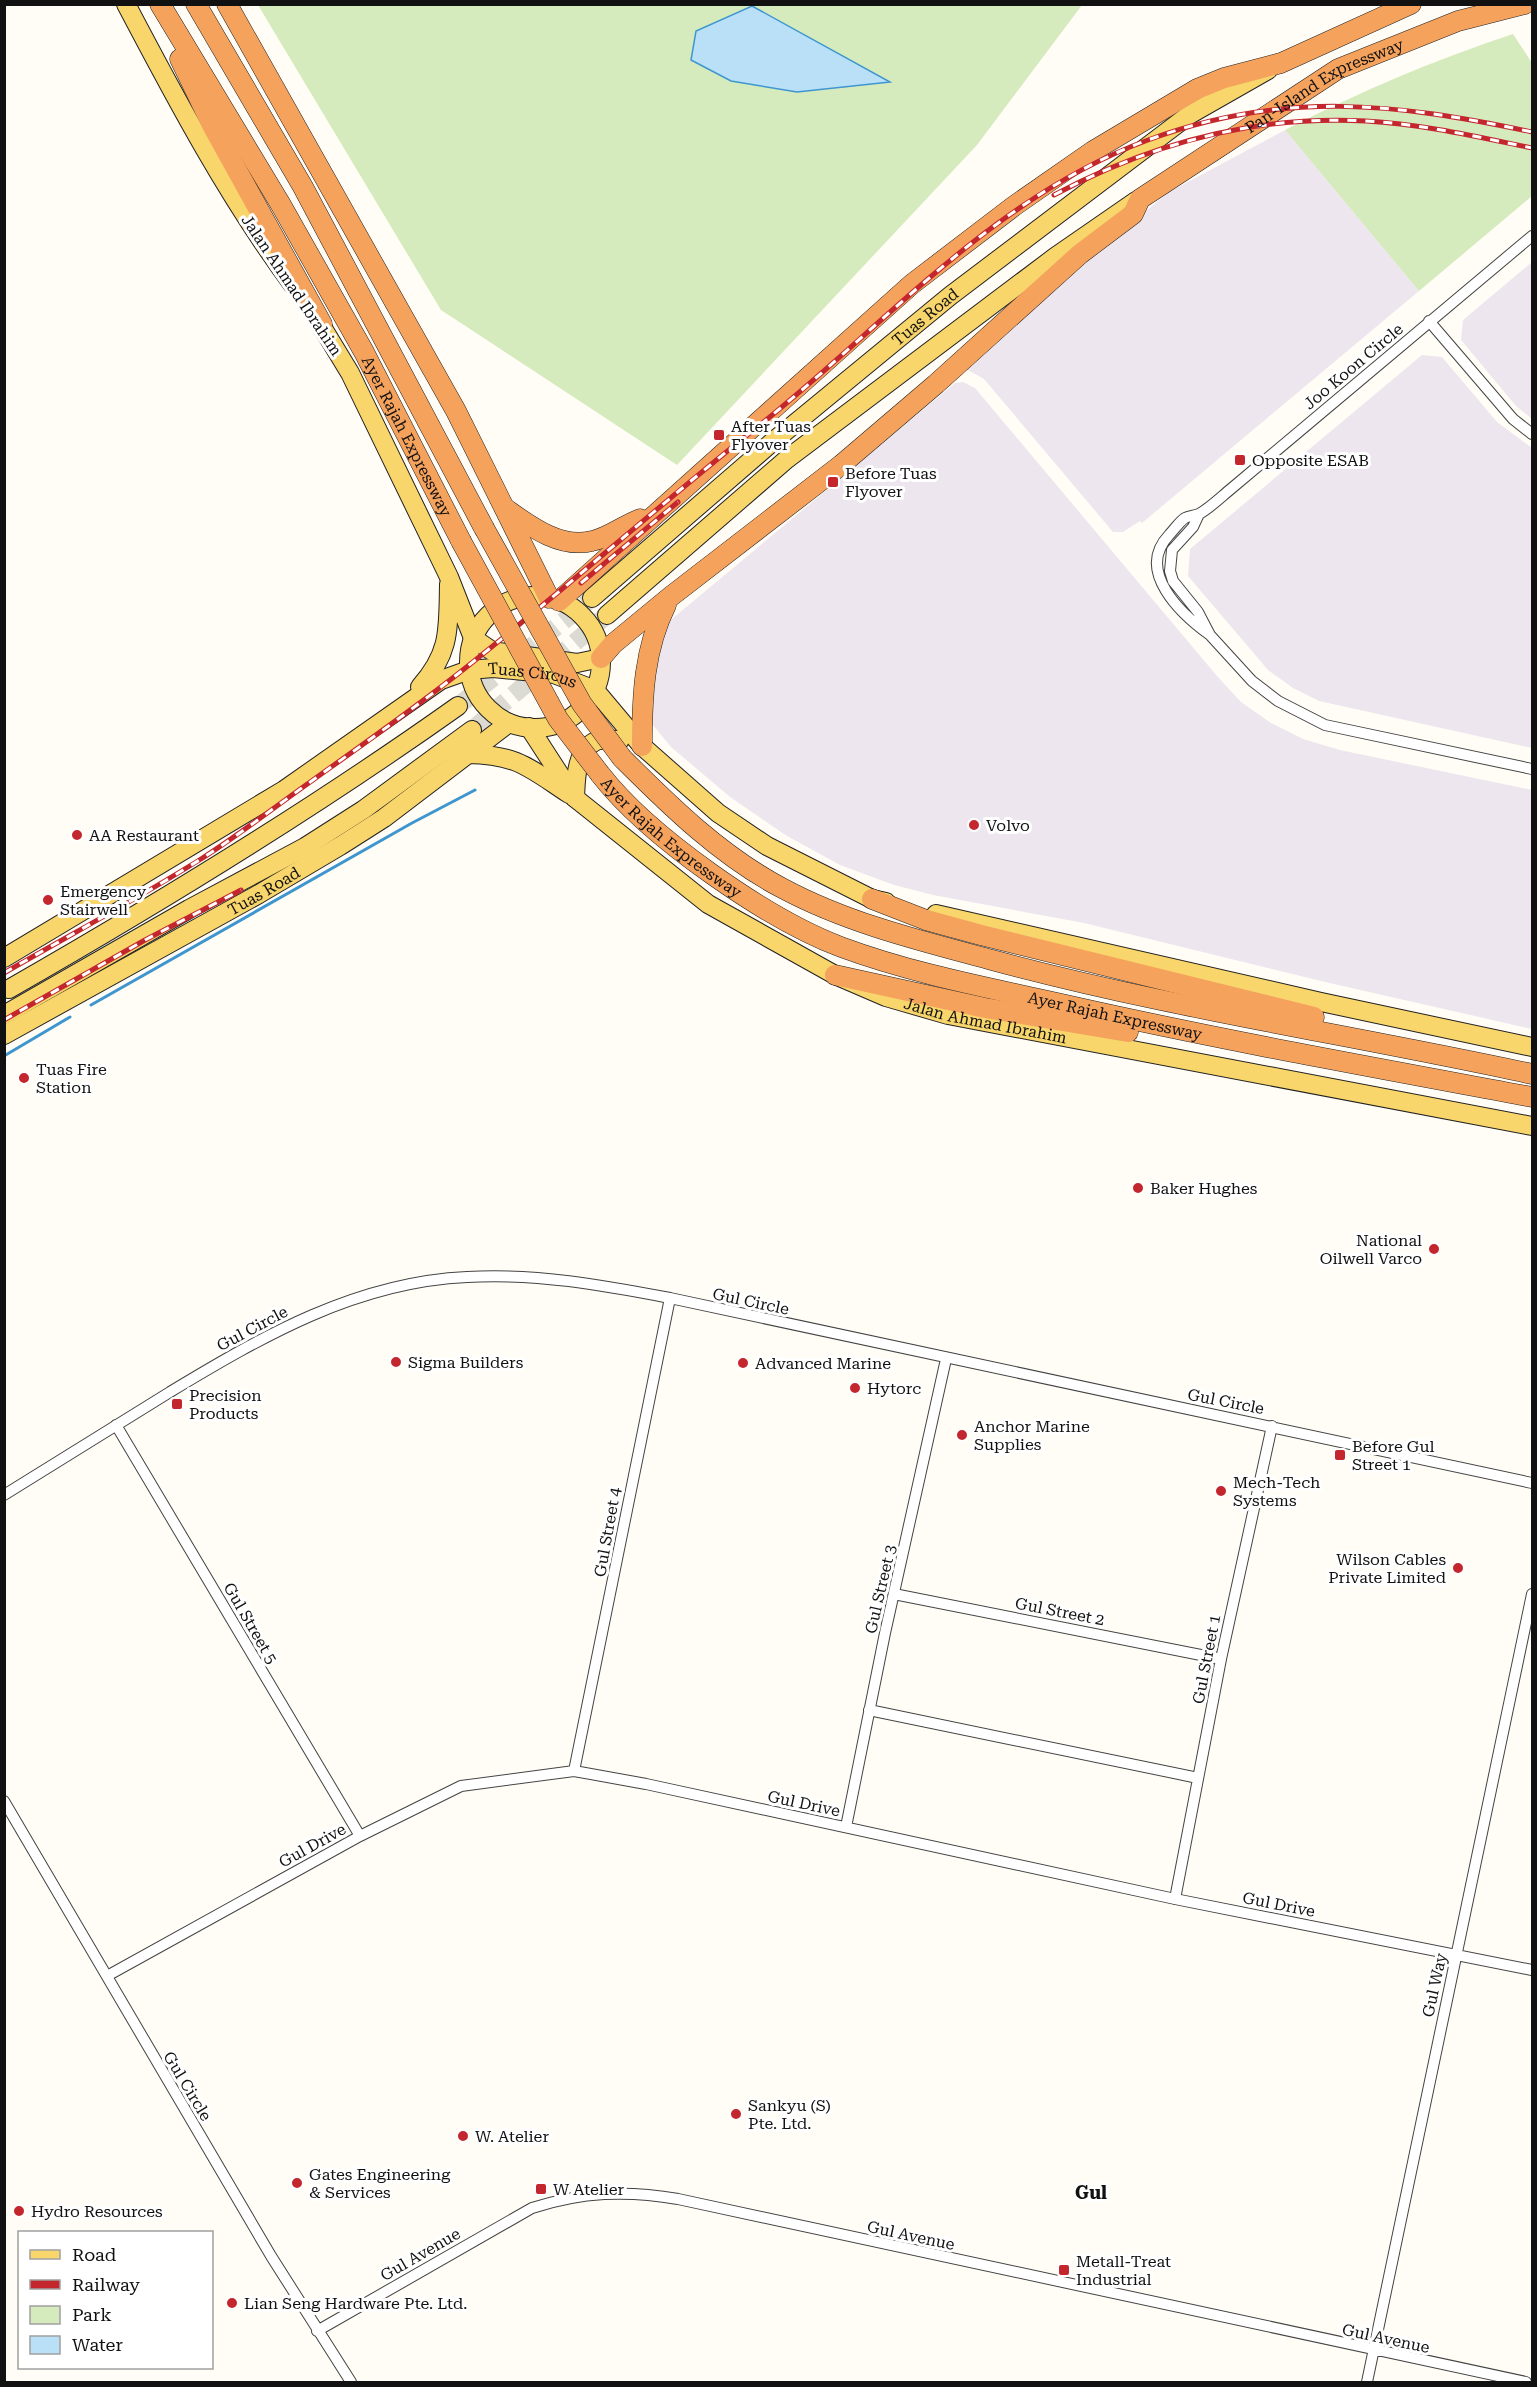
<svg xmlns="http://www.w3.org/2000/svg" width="1537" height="2387" viewBox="0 0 1537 2387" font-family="'Roboto Serif',serif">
  <rect width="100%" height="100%" fill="#fffdf5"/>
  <path fill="#eee6ef" d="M1285,130L1419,291L1142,523L1140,521L1123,532H1113L984,379L966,369L1082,263L1169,192Z
    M1532,262V419L1516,406L1461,340L1463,320Z
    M1422,355L1442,357L1497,422L1532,448V748L1319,701L1293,688L1268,670L1188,576L1190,549Z
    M963,382L975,388L1217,676L1241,702L1271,723L1303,739L1340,750L1532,790V1029L1325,982L1084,923L933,895L894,885L840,865L787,836L730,797L671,747L647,718L661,628L955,383Z"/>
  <path fill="#d5ebbd" d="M258,5H1082L977,145L677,465L441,310Z
    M1513,34L1532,63V196L1419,291L1285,130C1359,92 1434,60 1513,34Z"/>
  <path fill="#b9e0f7" stroke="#3f96cf" stroke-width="1.5" d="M752,6L890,82L797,92L731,81L691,60L696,31Z"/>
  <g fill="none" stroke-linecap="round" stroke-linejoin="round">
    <path stroke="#3f96cf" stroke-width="3" d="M91,1005L412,823L475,790
      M4,1056L70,1017"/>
    <path stroke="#dbdad3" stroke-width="18" stroke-dasharray="18 9" stroke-linecap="butt" d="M458,706L592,598
      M472,730L607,615"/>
    <g stroke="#444" stroke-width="12">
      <path id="minor" d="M1429,321L1513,419L1532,434
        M1199,514L1193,527L1172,550L1170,571L1173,581L1198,612L1210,635L1252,681L1278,701L1325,725L1532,769
        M1210,635C1181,614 1135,571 1169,535C1174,530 1179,522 1185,518C1189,516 1194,516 1199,514C1210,508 1221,497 1232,488L1532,236
        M116,1425L360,1836
        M4,1495C60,1460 115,1426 170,1392C263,1336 356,1282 467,1277C536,1273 602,1285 670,1298L1532,1483
        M894,1594L1221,1659
        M869,1710L1198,1778
        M574,1771L670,1298
        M4,1801L271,2256L351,2382
        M846,1827L885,1633L946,1359
        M1175,1899L1221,1659L1272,1426
        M107,1976L360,1836L461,1786L574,1771L646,1784L1175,1899L1532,1970
        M317,2331L532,2208C582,2192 626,2190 678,2199L1526,2382
        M1367,2382L1532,1594"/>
    </g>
    <g stroke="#222" stroke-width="20">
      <g id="primary">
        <path d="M126,4C177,101 228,197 293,285"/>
        <path d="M313,312L350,373L449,577L473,638"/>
        <circle cx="535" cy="662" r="66"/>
        <path id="s1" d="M592,598L770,444L950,296L1189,115L1268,70"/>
        <path d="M607,615L787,459L1055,257L1136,201"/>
        <path d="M473,638L492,651L577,663L601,658"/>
        <path d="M420,687C451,652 448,629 449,584"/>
        <path id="s2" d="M529,727L575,798L708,904L835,975L886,997L948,1015L1532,1126"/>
        <path d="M467,754C518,755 528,767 569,794"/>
        <path d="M575,798C576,780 575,751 596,741C602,738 613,740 620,740"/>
        <path d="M936,914L1321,1002L1532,1047"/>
        <path id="s3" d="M4,958L284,790L441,680L469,670L493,668L554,674L595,690L642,746L718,813L767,846L872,899L886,902"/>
        <path d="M9,989C163,901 313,809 458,706"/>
        <path d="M4,1015L189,909L305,847L363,810L472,730"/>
        <path id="s4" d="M4,1035L259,894L340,846L384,818L509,723"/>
      </g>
    </g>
    <g stroke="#222" stroke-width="21">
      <g id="motorway">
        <path id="s5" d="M160,4L281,205L364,352L461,541"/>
        <path d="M196,4L303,187L484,528"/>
        <path d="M227,4L456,411L549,598"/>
        <path d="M180,59L213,127L322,324"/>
        <path d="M506,509C530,526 560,549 592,541C608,538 624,525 640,519"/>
        <path d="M559,601L912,284L1014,206L1093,151L1197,89L1224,78L1281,63L1411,4"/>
        <path id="s6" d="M601,658L613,644L670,597L841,465L936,384L1080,254L1133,214L1140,199L1338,69L1458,21L1525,4"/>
        <path d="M642,746C642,696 644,649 666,605"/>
        <path d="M622,758C670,806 721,856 782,888C847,923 921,941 992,960C1169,1008 1353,1035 1532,1074"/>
        <path id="s7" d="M600,774C649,837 767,919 841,947C914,974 990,988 1066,1005C1221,1040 1377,1068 1532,1097"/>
        <path d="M872,899L926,920L981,935L1314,1017"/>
        <path d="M835,975L985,1008L1128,1032"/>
      </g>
    </g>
    <use href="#minor" stroke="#fff" stroke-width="10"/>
    <use href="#primary" stroke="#f9d66b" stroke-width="18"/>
    <use href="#motorway" stroke="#f5a25d" stroke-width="20"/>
    <g stroke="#c4262e" stroke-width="5">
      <path id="rail" d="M1054,195C1150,144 1256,115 1366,121C1422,124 1478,137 1532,148
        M581,583L678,502
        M4,973C70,935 137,899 201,859C239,835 276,806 313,780C362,745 412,710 459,673C562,592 659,505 761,424C885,325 995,196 1148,140C1283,90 1396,103 1532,132
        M4,1020L145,940L241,890"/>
    </g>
    <use href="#rail" stroke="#fff" stroke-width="3" stroke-dasharray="9" stroke-linecap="butt"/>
    <g stroke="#222" stroke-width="21" stroke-linecap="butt">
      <path id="motorway-bridge" d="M484,528L582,704L622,758
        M461,541L558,719L600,774"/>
    </g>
    <use href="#motorway-bridge" stroke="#f5a25d" stroke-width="20"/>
  </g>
  <g fill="#c4262e" stroke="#fff" stroke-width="2">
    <rect x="713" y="429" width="12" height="12" rx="3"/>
    <rect x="1234" y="454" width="12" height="12" rx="3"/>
    <rect x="827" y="476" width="12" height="12" rx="3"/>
    <circle cx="974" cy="825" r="6"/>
    <circle cx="77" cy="835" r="6"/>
    <circle cx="48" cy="900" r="6"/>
    <circle cx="24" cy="1078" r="6"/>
    <circle cx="1138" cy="1188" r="6"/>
    <circle cx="1434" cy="1249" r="6"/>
    <circle cx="396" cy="1362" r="6"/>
    <circle cx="743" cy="1363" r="6"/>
    <circle cx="855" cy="1388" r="6"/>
    <rect x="171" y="1398" width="12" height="12" rx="3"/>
    <circle cx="962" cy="1435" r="6"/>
    <rect x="1334" y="1449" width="12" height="12" rx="3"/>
    <circle cx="1221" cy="1491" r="6"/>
    <circle cx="1458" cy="1568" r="6"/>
    <circle cx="736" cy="2114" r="6"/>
    <circle cx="463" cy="2136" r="6"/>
    <circle cx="297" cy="2183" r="6"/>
    <rect x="535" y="2183" width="12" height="12" rx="3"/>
    <circle cx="19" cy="2211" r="6"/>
    <rect x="1058" y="2264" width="12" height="12" rx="3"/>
    <circle cx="232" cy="2303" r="6"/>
  </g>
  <g text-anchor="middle" stroke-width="6" stroke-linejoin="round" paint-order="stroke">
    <g font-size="16" fill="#111" stroke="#fff">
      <text dy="6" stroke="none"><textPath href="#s6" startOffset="927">Pan-Island Expressway</textPath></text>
      <text transform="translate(292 285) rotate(56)" y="6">Jalan Ahmad Ibrahim</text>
      <text dy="6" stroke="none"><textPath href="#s1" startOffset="436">Tuas Road</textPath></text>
      <text transform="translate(1353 366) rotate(-40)" y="6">Joo Koon Circle</text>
      <text dy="6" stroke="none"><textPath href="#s5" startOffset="498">Ayer Rajah Expressway</textPath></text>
      <text dy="6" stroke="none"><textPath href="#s3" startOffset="612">Tuas Circus</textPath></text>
      <text dy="6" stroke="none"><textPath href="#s7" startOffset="96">Ayer Rajah Expressway</textPath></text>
      <text dy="6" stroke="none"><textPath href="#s4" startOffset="297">Tuas Road</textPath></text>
      <text dy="6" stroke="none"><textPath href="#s7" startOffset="582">Ayer Rajah Expressway</textPath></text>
      <text dy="6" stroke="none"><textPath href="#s2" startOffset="558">Jalan Ahmad Ibrahim</textPath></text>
      <text transform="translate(751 1301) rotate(12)" y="6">Gul Circle</text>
      <text transform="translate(252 1328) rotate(-28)" y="6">Gul Circle</text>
      <text transform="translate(1226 1401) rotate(11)" y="6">Gul Circle</text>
      <text transform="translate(607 1532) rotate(-80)" y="6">Gul Street 4</text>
      <text transform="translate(880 1589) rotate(-77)" y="6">Gul Street 3</text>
      <text transform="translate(1060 1611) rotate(11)" y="6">Gul Street 2</text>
      <text transform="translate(251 1623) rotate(60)" y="6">Gul Street 5</text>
      <text transform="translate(1206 1659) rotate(-79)" y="6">Gul Street 1</text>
      <text transform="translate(804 1803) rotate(12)" y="6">Gul Drive</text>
      <text transform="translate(312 1845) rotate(-29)" y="6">Gul Drive</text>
      <text transform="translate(1279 1904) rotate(11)" y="6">Gul Drive</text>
      <text transform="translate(1434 1985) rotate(-78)" y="6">Gul Way</text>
      <text transform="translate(188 2086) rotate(59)" y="6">Gul Circle</text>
      <text transform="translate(911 2235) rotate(12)" y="6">Gul Avenue</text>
      <text transform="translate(420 2254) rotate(-30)" y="6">Gul Avenue</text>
      <text transform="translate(1386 2338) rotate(12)" y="6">Gul Avenue</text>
    </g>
    <g font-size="16" fill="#111" stroke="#fff" text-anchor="start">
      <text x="731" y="432">After Tuas<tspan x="731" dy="18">Flyover</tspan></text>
      <text x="1252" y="466">Opposite ESAB</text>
      <text x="845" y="479">Before Tuas<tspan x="845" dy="18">Flyover</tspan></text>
      <text x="986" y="831">Volvo</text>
      <text x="89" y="841">AA Restaurant</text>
      <text x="60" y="897">Emergency<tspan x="60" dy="18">Stairwell</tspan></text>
      <text x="36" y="1075">Tuas Fire<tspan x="36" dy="18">Station</tspan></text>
      <text x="1150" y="1194">Baker Hughes</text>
      <text x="1422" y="1246" text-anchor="end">National<tspan x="1422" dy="18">Oilwell Varco</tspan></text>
      <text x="408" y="1368">Sigma Builders</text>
      <text x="755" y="1369">Advanced Marine</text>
      <text x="867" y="1394">Hytorc</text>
      <text x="189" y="1401">Precision<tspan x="189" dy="18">Products</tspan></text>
      <text x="974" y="1432">Anchor Marine<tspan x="974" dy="18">Supplies</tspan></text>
      <text x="1352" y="1452">Before Gul<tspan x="1352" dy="18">Street 1</tspan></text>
      <text x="1233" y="1488">Mech-Tech<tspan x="1233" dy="18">Systems</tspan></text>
      <text x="1446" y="1565" text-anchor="end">Wilson Cables<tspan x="1446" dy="18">Private Limited</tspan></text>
      <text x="748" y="2111">Sankyu (S)<tspan x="748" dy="18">Pte. Ltd.</tspan></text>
      <text x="475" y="2142">W. Atelier</text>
      <text x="309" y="2180">Gates Engineering<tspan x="309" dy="18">&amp; Services</tspan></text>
      <text x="553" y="2195">W Atelier</text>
      <text x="31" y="2217">Hydro Resources</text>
      <text x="1076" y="2267">Metall-Treat<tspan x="1076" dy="18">Industrial</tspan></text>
      <text x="244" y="2309">Lian Seng Hardware Pte. Ltd.</text>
    </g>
    <g font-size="18" font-weight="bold" fill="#111" stroke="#fff">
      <text x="1091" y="2199">Gul</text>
    </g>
  </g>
  <rect width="1537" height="2387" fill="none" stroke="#111111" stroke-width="12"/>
  <rect x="18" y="2231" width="195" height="138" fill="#ffffff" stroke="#a0a0a0" stroke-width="1.5"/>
  <rect x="30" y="2250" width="30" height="9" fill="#f9d66b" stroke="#a0a0a0" stroke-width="1.5"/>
  <text x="72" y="2261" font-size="18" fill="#111111">Road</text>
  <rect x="30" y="2280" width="30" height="9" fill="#c4262e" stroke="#a0a0a0" stroke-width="1.5"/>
  <text x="72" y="2291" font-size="18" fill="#111111">Railway</text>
  <rect x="30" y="2306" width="30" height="18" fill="#d5ebbd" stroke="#a0a0a0" stroke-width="1.5"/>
  <text x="72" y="2321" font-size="18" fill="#111111">Park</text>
  <rect x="30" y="2336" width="30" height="18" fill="#b9e0f7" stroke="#a0a0a0" stroke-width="1.5"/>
  <text x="72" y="2351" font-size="18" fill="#111111">Water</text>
</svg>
